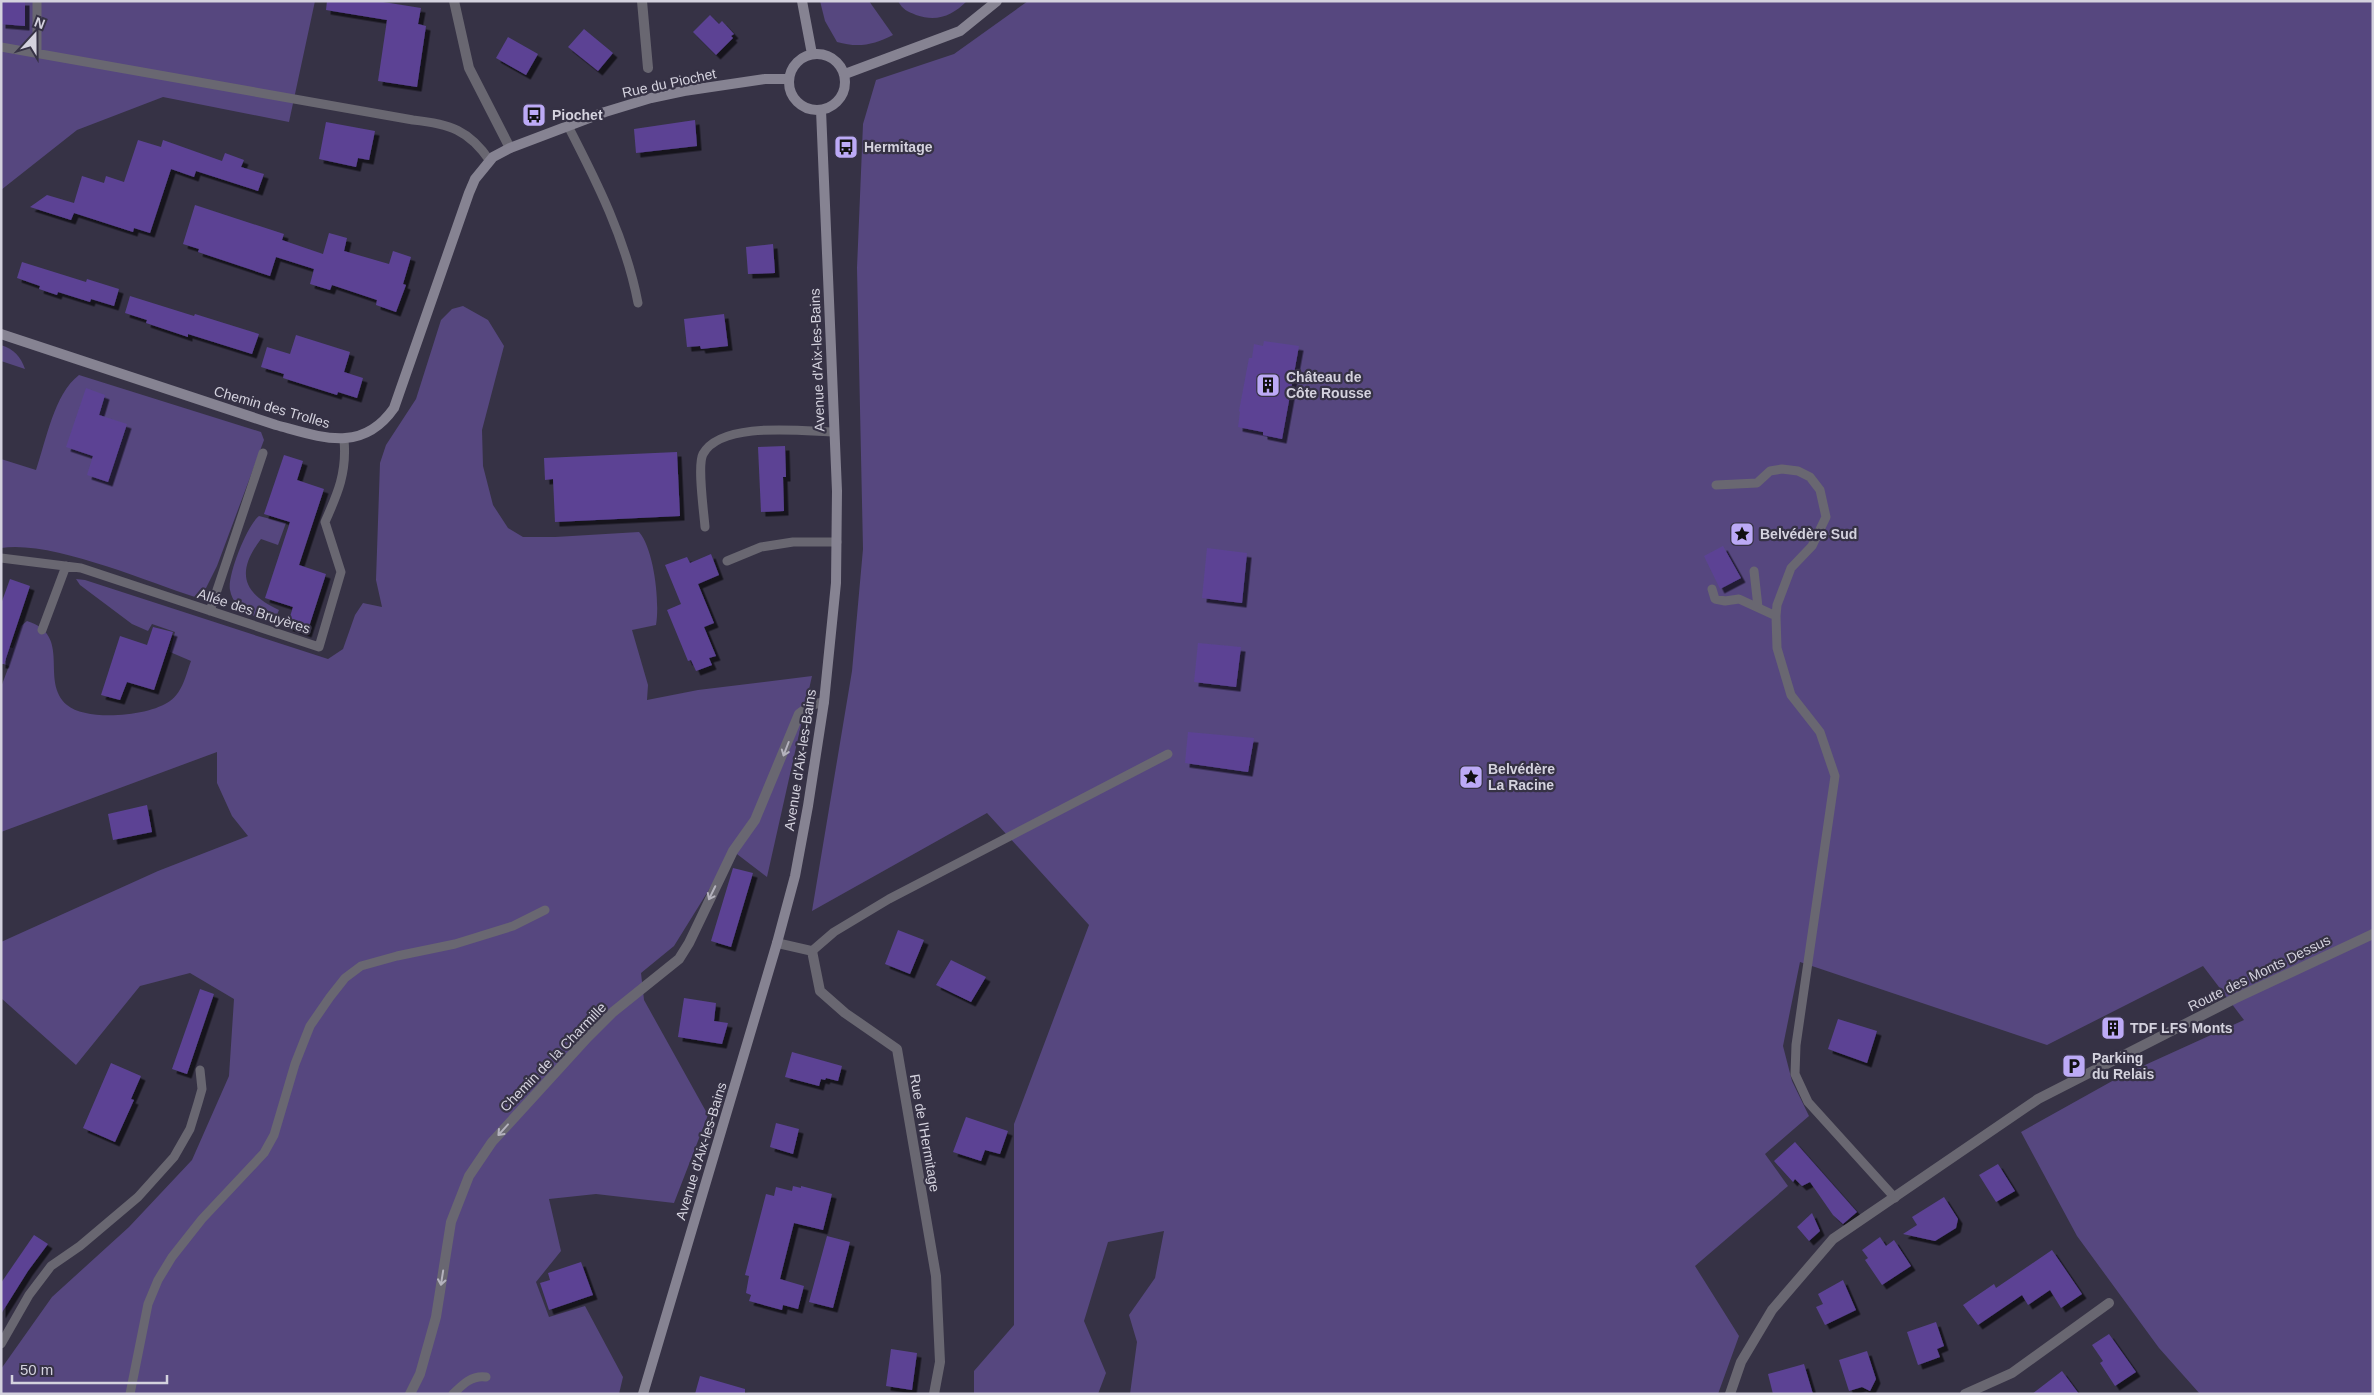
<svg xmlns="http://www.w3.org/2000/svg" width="2374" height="1395" viewBox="0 0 2374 1395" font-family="Arial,sans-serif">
  <defs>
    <filter id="shadow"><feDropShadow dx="4.5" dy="4.5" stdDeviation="0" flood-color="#0009"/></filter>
  </defs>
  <rect width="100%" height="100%" fill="#363245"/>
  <path fill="#56477f" d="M1,1H315L289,122L163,97L77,130L1,190Z
    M820,1H869L893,35C874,45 858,48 837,42L825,21Z
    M898,1H967C952,16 937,22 916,15C907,11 903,10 898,1Z
    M1028,1H2373V1394H2200L2159,1348L2077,1236L2021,1132L2123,1075L2244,1020L2203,966L2047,1045L1800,962L1783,1046L1792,1081L1809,1116L1765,1154L1788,1186L1695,1266L1739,1336L1718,1394H1130L1137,1342L1129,1315L1155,1278L1164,1231L1108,1242L1084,1321L1106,1373L1098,1394H974V1371L1014,1325V1124L1089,925L987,813L812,911L852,671L863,549L857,268L863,124L876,80L954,54Z
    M463,306L488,320L504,346L482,430L483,466L493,505L508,528L523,537H555L639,532C654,549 660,602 656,625L632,630L648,685L647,700L698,690L812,676L767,877L733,851L674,946L641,973L644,1000L708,1115L674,1203L596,1194L549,1199L561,1251L536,1282L549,1317L585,1306L623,1377L619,1394H1V1369L52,1297L129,1227L192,1160L229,1076L234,999L190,973L140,986L76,1065L1,998V942L158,871L248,836L232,816L217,783V752L1,832V687L9,666L1,663V645L13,648L21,626L27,621C73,635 39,681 67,705C87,722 150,716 170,701C183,692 186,674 191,661L170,652L175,632L152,624L148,631L132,624L80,585L76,579L85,580L328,659L343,649L355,615L363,603L382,607L376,580L380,463L386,445L416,399L441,320L452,309Z
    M1,345C14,349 21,357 25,369L1,361Z
    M79,375L261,432L264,440L217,566L205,590L195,597C145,581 51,540 1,548V459L36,470C46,441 54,394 79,375Z
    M259,516L286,523L278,545L261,539C236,572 242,593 279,610L275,619C266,620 260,618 252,615C241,610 232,602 230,590C227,576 247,525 259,516Z"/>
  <path fill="#5b4394" filter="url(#shadow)" d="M1,1H25V26L1,24Z
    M327,1H377L421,8L418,24L426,26L417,87L378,81L387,20L326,10Z
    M710,15L719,24L722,21L734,34L731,36L733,38L716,55L693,32Z
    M584,29L613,53L598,71L568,47Z
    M508,37L538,54L526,75L496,58Z
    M695,120L697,146L636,153L634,129Z
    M326,122L375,131L369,160L358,158L356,167L319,159Z
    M138,140L161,147L163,140L222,161L225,153L244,160L241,167L264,174L258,191L196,171L194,177L171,169L150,233L134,228L133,232L74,213L71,220L30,207L47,195L74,203L82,176L104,183L106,176L124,182Z
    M195,205L284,234L282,240L323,254L329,233L347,238L344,251L389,264L393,251L411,257L403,284L406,285L396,312L376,305L377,300L332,285L330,290L310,284L314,269L276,257L270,276L198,252L199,249L183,244Z
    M773,244L775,273L748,274L746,247Z
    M22,262L86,282L87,279L119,289L114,306L91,299L90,302L58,292L57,295L39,289L40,286L17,278Z
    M130,296L194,316L195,314L259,334L252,354L188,334V337L146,323L147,320L125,313Z
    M724,314L728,346L701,349L700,346L687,347L684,319Z
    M296,335L350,352L344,372L363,378L357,398L338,392L337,395L283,378L284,374L261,367L267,347L290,354Z
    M1264,341L1299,346L1282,439L1263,435V432L1238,427L1240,412L1239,411L1249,358H1252L1254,344L1263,346Z
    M86,388L105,395L99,415L127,424L108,482L87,475L93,456L66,447Z
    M785,446L786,477H783L784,511L761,512L758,447Z
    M677,452L680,516L555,522L553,479L545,480L544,458Z
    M284,455L303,461L297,480L324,489L299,565L326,574L307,633L287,626L293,607L265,598L290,522L264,514Z
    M1723,546L1741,578L1720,589L1704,556Z
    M1207,548L1247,553L1242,603L1202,598Z
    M711,554L719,575L698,584L714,623L704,627L716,656L709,658L712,665L696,671L691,660L688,661L667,610L681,604L665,565L687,557L690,563Z
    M10,579L30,586L4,664H1V604Z
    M153,627L173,632L154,690L127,682L120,700L101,695L120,636L147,645Z
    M1198,643L1241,647L1236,687L1194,682Z
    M1188,732L1254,738L1248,772L1185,763Z
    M147,805L152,832L113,840L108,814Z
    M733,868L753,873L731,947L711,941Z
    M898,930L924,940L910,974L885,964Z
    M951,960L986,977L971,1002L936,985Z
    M200,989L214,994L187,1074L172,1069Z
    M684,998L716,1003L714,1021L728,1023L722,1044L678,1037Z
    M1838,1019L1877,1031L1867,1063L1828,1049Z
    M792,1052L842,1066L838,1081L826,1078L825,1080L821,1079L819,1086L785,1077Z
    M111,1063L141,1076L131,1099L134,1100L115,1142L83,1128Z
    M966,1117L1008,1131L1000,1154L985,1150L981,1161L953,1152Z
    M776,1123L799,1129L793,1154L770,1147Z
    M1795,1142L1857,1212L1843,1224L1833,1215L1810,1182L1802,1186L1795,1179L1793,1182L1774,1161Z
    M1998,1164L2015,1191L1996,1202L1979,1175Z
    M793,1186L801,1188V1186L832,1194L823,1230L794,1223L780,1279L804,1286L798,1309L783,1305L782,1310L749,1301L751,1295L746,1293L749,1276L745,1275L766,1194L774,1196L776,1187L792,1191Z
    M1944,1197L1958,1219L1956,1228L1935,1241L1903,1234L1917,1225L1912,1217Z
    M1812,1213L1820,1231L1809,1241L1797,1227Z
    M34,1235L48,1244L28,1271L1,1314V1283Z
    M827,1236L850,1242L833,1308L809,1302Z
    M1880,1237L1886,1246L1894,1240L1911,1266L1882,1285L1865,1260L1868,1258L1862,1250Z
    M2052,1250L2082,1294L2061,1308L2050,1290L2028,1305L2022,1295L1978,1325L1963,1305L1994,1284L1996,1288Z
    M581,1262L593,1295L549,1310L540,1283L550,1280L548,1273Z
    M1843,1280L1856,1310L1825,1325L1816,1307L1823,1304L1818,1294Z
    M1936,1322L1944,1346L1937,1349L1940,1357L1918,1365L1907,1332Z
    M2109,1334L2136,1372L2115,1386L2100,1363L2103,1361L2092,1345Z
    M891,1349L917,1353L912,1390L886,1386Z
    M1867,1351L1876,1379L1870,1391L1862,1387L1849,1391L1839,1360Z
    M1804,1364L1813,1394H1773L1768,1374Z
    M2062,1371L2079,1394H2032Z
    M700,1376L745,1389V1394H695Z"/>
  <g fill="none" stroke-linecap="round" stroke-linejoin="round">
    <path stroke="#696771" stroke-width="9" d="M1,47L413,120C450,124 469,130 490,161
      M37,53V1
      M568,126C597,182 626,240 638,303
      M1716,485L1757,483L1770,471L1782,469L1798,471L1810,477L1820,490L1826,517L1812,546L1791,568L1777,605L1776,616L1777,648L1791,695L1820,732L1835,776L1796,1045L1795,1074L1808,1102L1895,1198
      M705,527C704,513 697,465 703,454C721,421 801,431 834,432
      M1,558L81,568L319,647L341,572L325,522C338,493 347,472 344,440
      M727,561L761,547L793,542H837
      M1754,571L1758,607
      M1712,589L1715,599L1725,601L1739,599L1776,616
      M210,611L263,453
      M42,630L66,566
      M812,951L834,932L889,899L1168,754
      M1,1344L29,1295L51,1266L80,1246L138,1197L174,1157L190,1129L198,1103L202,1089L200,1070
      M130,1394L148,1304L158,1280L172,1257L202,1219L264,1153L274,1135L295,1064L310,1026L330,997L345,978L361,966L397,956L455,944L513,926L545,910
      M453,1394C463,1384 472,1375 486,1377"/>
    <path stroke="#696771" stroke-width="10" d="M454,1L469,68L510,148
      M642,1L648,68
      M777,943L812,951L820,991L845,1013L897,1049L936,1276L940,1362L934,1394
      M410,1394L420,1374L436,1317L451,1222L469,1176L492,1142L588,1037L613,1012L679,959L689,943L733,851L755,820L799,714L811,705L824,702
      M1730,1394L1741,1362L1772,1310L1833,1239L2038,1099L2234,999L2373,934
      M1965,1394L2012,1373L2109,1303"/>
    <path stroke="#868392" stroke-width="10" d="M802,1L812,54
      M789 82a28 28 0 1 1 56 0a28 28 0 1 1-56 0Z
      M845,74L960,31L997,1
      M1,334L276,425C321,437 362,454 394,408L469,193L475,179L493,157L510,148L605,112L651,98L684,91L765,79H789
      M643,1394L777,943L795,876L808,806L824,702L836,583L837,491L821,110"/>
  </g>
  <defs><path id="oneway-shaft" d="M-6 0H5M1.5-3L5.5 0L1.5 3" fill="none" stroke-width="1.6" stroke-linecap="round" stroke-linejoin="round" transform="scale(1.25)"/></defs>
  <g stroke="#b4b2bd">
    <use href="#oneway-shaft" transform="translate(786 749) rotate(111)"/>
    <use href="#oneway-shaft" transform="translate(712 893) rotate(116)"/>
    <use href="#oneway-shaft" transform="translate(503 1130) rotate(132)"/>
    <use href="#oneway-shaft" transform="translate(442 1278) rotate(99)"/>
  </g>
  <defs>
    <g id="bus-square" transform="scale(1.25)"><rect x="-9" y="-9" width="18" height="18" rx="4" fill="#bcaaf6" stroke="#363245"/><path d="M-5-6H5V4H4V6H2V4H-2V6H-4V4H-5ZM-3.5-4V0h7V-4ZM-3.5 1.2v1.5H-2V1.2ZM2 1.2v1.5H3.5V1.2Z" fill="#111"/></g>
    <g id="building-square" transform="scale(1.25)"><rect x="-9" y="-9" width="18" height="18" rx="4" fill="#bcaaf6" stroke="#363245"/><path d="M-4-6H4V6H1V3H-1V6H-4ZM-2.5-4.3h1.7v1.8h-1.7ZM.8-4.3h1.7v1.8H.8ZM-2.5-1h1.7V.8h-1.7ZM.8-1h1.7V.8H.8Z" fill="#111"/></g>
    <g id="sight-square" transform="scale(1.25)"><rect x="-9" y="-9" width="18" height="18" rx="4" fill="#bcaaf6" stroke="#363245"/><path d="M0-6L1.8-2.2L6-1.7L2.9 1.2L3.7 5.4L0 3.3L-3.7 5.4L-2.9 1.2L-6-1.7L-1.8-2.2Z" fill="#111"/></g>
    <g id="parking-square" transform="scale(1.25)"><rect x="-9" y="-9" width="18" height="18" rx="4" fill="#bcaaf6" stroke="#363245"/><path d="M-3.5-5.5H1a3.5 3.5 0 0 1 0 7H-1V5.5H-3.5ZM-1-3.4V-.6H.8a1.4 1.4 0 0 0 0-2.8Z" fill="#111"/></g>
  </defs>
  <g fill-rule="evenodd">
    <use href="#bus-square" x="534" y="115"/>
    <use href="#bus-square" x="846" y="147"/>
    <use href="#building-square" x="1268" y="385"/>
    <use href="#sight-square" x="1742" y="534"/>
    <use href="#sight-square" x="1471" y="777"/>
    <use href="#building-square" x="2113" y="1028"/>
    <use href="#parking-square" x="2074" y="1066"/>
  </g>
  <g text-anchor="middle" stroke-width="4.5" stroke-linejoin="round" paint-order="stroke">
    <g font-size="14" fill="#d4d2de" stroke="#363245">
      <text transform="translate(669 83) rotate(-12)" y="5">Rue du Piochet</text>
      <text transform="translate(817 360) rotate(-92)" y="5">Avenue d'Aix-les-Bains</text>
      <text transform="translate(272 407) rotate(16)" y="5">Chemin des Trolles</text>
      <text transform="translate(254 611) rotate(18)" y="5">Allée des Bruyères</text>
      <text transform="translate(800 760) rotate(-81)" y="5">Avenue d'Aix-les-Bains</text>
      <text transform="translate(2259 973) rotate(-26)" y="5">Route des Monts Dessus</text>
      <text transform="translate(553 1057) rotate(-46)" y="5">Chemin de la Charmille</text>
      <text transform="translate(925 1133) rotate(80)" y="5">Rue de l'Hermitage</text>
      <text transform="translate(701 1151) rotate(-73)" y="5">Avenue d'Aix-les-Bains</text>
    </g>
    <g font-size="14" font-weight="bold" fill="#d4d2de" stroke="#363245" text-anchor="start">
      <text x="552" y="120">Piochet</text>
      <text x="864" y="152">Hermitage</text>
      <text x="1286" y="382">Château de<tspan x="1286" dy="16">Côte Rousse</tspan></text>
      <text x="1760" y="539">Belvédère Sud</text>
      <text x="1488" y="774">Belvédère<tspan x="1488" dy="16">La Racine</tspan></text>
      <text x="2130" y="1033">TDF LFS Monts</text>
      <text x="2092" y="1063">Parking<tspan x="2092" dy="16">du Relais</tspan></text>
    </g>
  </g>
  <rect width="2374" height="1395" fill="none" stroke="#d4d2de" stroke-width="5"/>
  <g transform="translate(35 35) rotate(21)" stroke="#363245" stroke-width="4" paint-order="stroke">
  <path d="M0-4L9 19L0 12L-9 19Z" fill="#d4d2de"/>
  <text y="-8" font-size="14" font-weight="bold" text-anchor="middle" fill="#d4d2de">N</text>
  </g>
  <path d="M12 1375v8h155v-8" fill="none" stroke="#d4d2de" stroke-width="2.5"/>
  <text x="20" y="1375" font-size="15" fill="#d4d2de" stroke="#363245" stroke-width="4" paint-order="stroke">50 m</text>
</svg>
